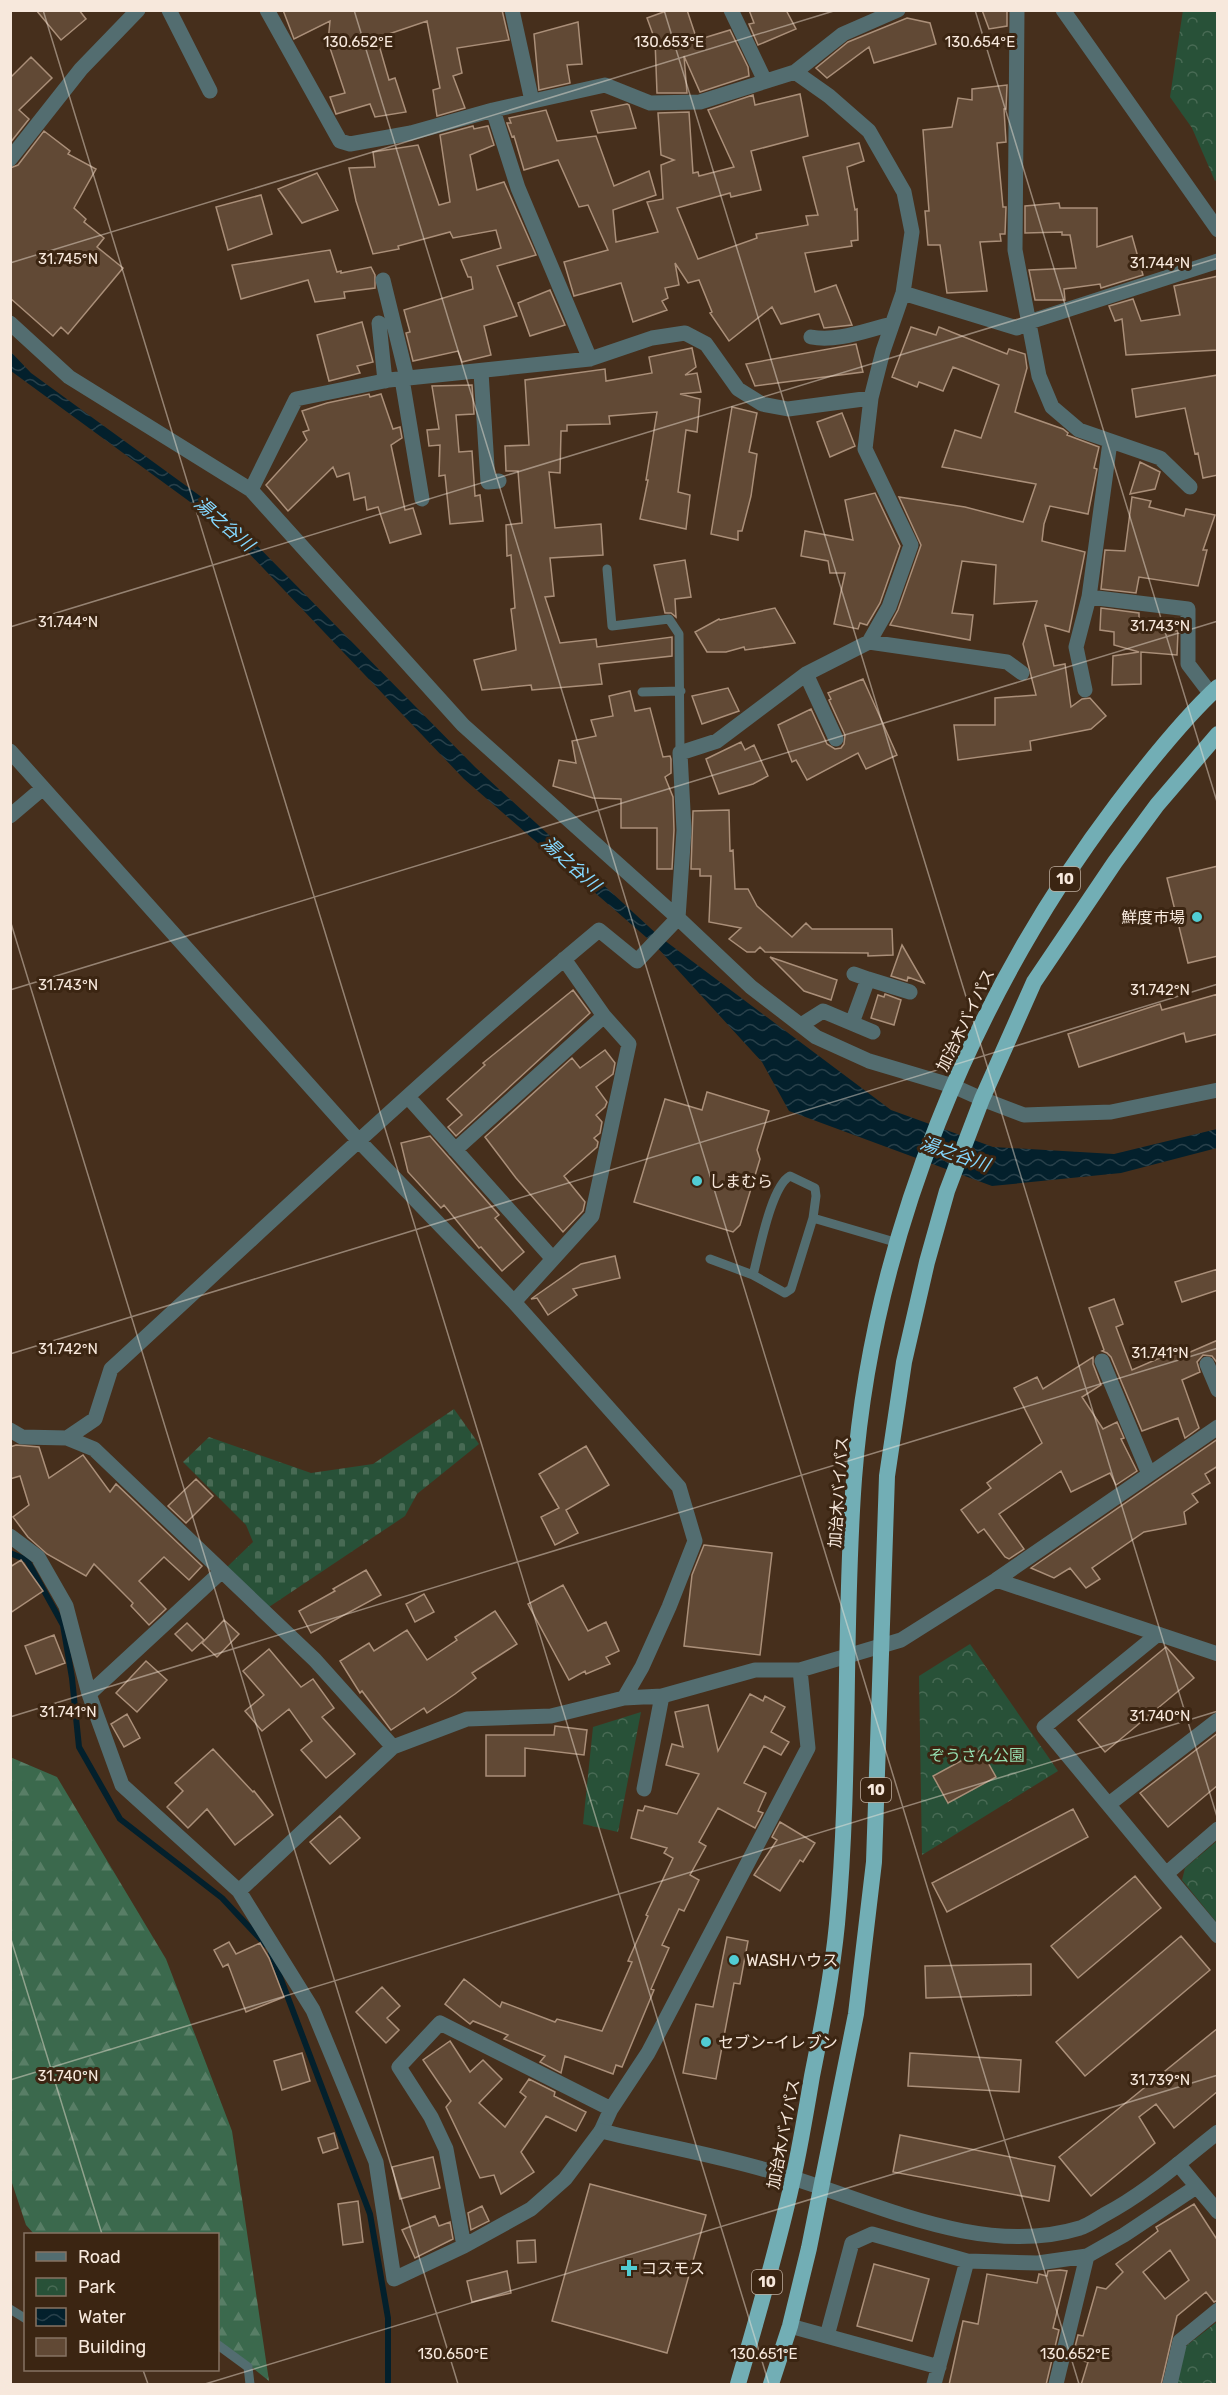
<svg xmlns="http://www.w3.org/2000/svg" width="1228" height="2395" viewBox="0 0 1228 2395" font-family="Rubik,'Noto Sans JP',sans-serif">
  <defs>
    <pattern id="forest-firs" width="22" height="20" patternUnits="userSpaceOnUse" patternTransform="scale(1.5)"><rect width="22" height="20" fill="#3b694d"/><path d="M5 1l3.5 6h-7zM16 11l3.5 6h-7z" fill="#587e66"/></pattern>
    <pattern id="cemetery-stones" width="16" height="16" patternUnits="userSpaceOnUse" patternTransform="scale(1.5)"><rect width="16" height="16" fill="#285138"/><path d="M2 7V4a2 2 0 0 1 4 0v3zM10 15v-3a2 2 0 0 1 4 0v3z" fill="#486a54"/></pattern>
    <pattern id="park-crowns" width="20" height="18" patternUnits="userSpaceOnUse" patternTransform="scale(1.5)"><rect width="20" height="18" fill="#285138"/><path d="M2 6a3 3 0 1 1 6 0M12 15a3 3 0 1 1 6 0" fill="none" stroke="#486a54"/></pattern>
    <pattern id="water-waves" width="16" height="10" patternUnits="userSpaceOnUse" patternTransform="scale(1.5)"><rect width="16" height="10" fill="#03202c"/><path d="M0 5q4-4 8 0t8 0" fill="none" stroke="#28404a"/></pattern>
  </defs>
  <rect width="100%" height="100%" fill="#462f1c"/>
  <path fill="url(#forest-firs)" d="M10,1757L57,1777L166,1959L232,2131L269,2381L218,2340V2234H34L26,2225L10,2177Z"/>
  <path fill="url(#cemetery-stones)" d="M454,1409L479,1444L417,1494L405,1516L269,1607L227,1567L253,1542L246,1525L183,1462L209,1437L311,1473L373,1464Z"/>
  <path fill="url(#park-crowns)" d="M1183,10L1217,11L1218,179L1215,181L1192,128L1170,97Z
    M970,1644L1058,1771L922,1855L919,1676Z
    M641,1712L618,1832L583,1824L593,1727Z
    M1217,1841V1923L1182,1880L1185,1868Z
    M1217,2322V2384H1177L1186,2346Z"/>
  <path fill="url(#water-waves)" d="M11,352L31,373L229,517L475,767L660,937L891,1110L993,1147L1114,1154L1217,1129V1148L1121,1173L992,1186L789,1111L762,1062L654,944L464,779L223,526L11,371Z"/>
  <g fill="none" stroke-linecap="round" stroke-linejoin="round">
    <path stroke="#03202c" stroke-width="6" d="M10,1553L27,1560L63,1625L72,1678L79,1747L120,1819L222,1898L266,1945
      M271,1953L370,2214L388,2318V2384"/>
  </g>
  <path fill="#614935" stroke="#aa8f79" stroke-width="1.5" fill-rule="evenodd" d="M36,10H79L86,19L61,40Z
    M283,10H502L509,40L457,48L462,73L453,76L465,108L437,116L433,90L440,88L427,21L377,38L389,80L395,78L406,112L375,117L370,104L336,114L330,97L345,93L328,42L330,21L294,39Z
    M669,10H687L697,40L730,30L748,67L749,76L700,92L684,56L687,93H657L655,40L647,18Z
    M749,10H786L796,29L758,45L749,24L754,23Z
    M982,10H1007V26L989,29Z
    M907,18L930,23L936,44L874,63L869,47L827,78L816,68L848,42Z
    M578,22L582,64L567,65L570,83L539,90L534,34Z
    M31,57L52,78L19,110L29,119L10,143V78Z
    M1007,85L1006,109H1004L1006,142L997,143L1003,207H1006L1005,234H1000L1001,241L980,242L987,291L947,293L940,245H928L925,211H929L923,130L952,127L958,98L972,100V89Z
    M800,94L808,136L751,151L761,190L731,197L730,193L677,208L698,259L757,238L756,234L808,225L806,216L818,215L803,157L859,143L864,161L847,167L855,210L857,209L858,240L851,241L852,246L805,253L815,292L836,285L852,325L824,328L819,314L781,324L772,307L729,341L710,313L712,312L699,280L688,283L675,263L679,285L665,288L668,298L662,301L667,310L633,322L621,283L574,296L564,262L608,250L588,205L579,207L558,160L524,170L514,136L512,137L507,123H511L509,118L546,110L557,141L596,136L614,186L649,171L656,195L613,210L616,242L658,232L647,202L663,199L661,165L674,160L661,155L658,113L689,112L693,173L698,172L699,176L734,167L708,110L753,95L755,105Z
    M627,104L629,105L636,128L598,133L591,111Z
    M473,126L474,129L488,126L494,145L470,155L477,190L504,182L536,255L497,266L517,316L484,326L491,355L462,362L458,351L413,361L406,333L410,332L404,310L473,289L471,277H468L461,260L501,248L496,230L453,238L450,232L398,246L399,249L373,254L356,201L349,168L375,167L373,152L418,145L439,205L450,202L440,135Z
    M44,131L70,151L68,154L96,169L74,208L86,219L84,222L104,238L97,247L123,268L68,334L61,327L53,336L10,298V168L18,165Z
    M317,173L338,210L302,223L278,189Z
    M261,195L272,234L228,250L216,207Z
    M1059,203L1060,208H1097V247L1132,236L1143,275L1101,288L1100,284L1064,289L1065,300H1035L1029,270L1076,268L1070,235H1062V232L1025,233V206Z
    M330,250L337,272L341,271V273L371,267L375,275V288L344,292L345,298L315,302L308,280L241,299L232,265Z
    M1218,276V350L1126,355L1122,319L1115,321L1109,306L1133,299L1141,321L1180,315L1174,286Z
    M550,290L565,325L530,336L518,303Z
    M362,322L373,362L357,366L360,373L329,381L317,335Z
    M911,327L936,335L939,327L1007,354L1009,349L1025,354L1027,368L1015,412L1063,429L1068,433L1067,435L1099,447L1094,468L1097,469L1088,514L1050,506L1044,524L1042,541L1085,552L1069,632L1045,625L1054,666L1065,664L1071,707L1082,699L1090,698L1106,716L1091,729L1030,741L1031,750L958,760L954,725H995V698L1036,695L1023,644L1037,601L994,604L996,565L962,561L952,613L973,615L970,640L890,625L898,610L921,545L899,497L965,507L1023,522L1036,484L942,467L955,430L981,438L999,385L953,367L943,391L919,382L917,387L892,377Z
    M856,344L863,372L755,386L746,364Z
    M692,348L696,367L685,375L697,373L701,392L680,394L700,399L697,432L686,430L678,492L690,495L686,529L640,519L648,480H646L657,412L609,416L610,424L567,425V431H561L560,473L549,472L555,528L601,524L603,555L550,558L554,596L545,597L560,643L596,639L597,647L672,637V656L599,664L602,684L532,690L531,685L482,690L474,660L516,650L511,609L515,608L511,555L507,556L506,525L522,523L518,471H506L505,446L529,445L525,380L605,369L606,381L652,373L649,357Z
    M1218,375V475L1203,478L1198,453L1195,454L1185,408L1136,417L1132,389Z
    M472,385L474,414L456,415L459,452L472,451L475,496L480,495L483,521L450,524L445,475L439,476L440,445L429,446L427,430L439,429L432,386Z
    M369,394L370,397L381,394L393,429L400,427L402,438L391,445L405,510L413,508L421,534L390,543L378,507L367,510L365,497L354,500L349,473L337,477L333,467L288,511L266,485L307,440L303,432L309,430L302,411L327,403Z
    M732,407L757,413L749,452L757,454L751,496L742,531H738V540L711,534Z
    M842,413L855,446L830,457L817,422Z
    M1140,462L1160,472L1155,489L1130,494Z
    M875,493L900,546L880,603L867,625L860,623L858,629L834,624L845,573H830L828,561L801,556L805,531L853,540L845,500Z
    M1132,497L1151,501L1149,507L1184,516L1186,509L1215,515L1203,550H1207L1198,586L1139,577L1136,593L1101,589L1105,550L1125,551Z
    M685,560L691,597L675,599L676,617L671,613H665L654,565Z
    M775,608L795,643L745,650L744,647L726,652H707L695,632L719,619L720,620Z
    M1101,608L1139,613V628L1178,631L1177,655L1141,652V684L1112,685L1113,656L1139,652L1114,645V632L1100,630Z
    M863,679L897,755L866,769L858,753L807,780L796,760L792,762L778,725L811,709L827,744L835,749L841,748L844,744L845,735L829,700L831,699L828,693Z
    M728,688L739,711L702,724L692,696Z
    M630,691L635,711L650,708L663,757L670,756L671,759V773L665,777L673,797L674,830L672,869H657V828H621V799L593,798L553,786L559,760L576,763L572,741L596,736L591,720L613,716L609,696Z
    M741,742L745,750L754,745L768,776L753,784L719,794L706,759Z
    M729,810L730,851L733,850L735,889H748L757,906L792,937L806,923L812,929H892L893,955L868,956V953L765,952L760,947L755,952H747L729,939L741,928L709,922L711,876H700V869H691L693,811Z
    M1218,866V956L1188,963L1167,878Z
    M902,945L924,983L908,977L907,981L891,976Z
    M770,957L837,980L831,1000L804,991Z
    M573,990L590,1013L456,1136L448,1127L462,1115L447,1099L485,1065L483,1063Z
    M885,994L901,1000L894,1025L871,1018L878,995L884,997Z
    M1218,994V1034L1186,1042L1184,1033L1079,1067L1068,1034L1160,1004L1162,1010Z
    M605,1050L615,1063L613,1074L596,1087L607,1102L605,1107L596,1115L602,1122L600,1133L594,1138L598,1142L597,1147L564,1176L585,1202L583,1211L563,1232L516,1178L485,1137L572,1058L580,1068Z
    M707,1092L769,1111L757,1150L760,1159L740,1225L733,1232L634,1202L665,1099L702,1110Z
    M430,1136L499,1215L495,1218L524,1252L502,1271L481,1247L479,1248L444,1205L441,1208L408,1172L401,1143Z
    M615,1256L620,1278L573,1289L577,1295L548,1315L537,1298L531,1299L581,1264Z
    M1218,1269V1290L1182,1302L1175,1282Z
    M1114,1299L1123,1324L1116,1327L1132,1370L1185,1347L1188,1353L1218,1340V1364L1212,1356L1203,1355L1197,1362L1200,1372L1182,1380L1199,1428L1185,1438L1178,1418L1142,1431L1111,1357L1107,1353L1102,1351L1104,1350L1089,1308Z
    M1093,1357V1364L1101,1385L1082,1397L1103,1429L1117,1422L1124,1438L1121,1439L1137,1471L1116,1485L1110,1473L1071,1492L1061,1471L999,1514L1024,1549L1009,1559L1005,1557L984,1529L978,1533L961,1510L991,1488L987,1483L1042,1443L1014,1388L1037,1377L1043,1389Z
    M1218,1439V1466L1205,1474L1210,1483L1192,1494L1198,1502L1184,1512L1186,1524L1144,1532L1092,1568L1100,1579L1086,1588L1070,1568L1054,1578L1031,1568Z
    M16,1445L39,1447L49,1478L83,1455L110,1492L116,1484L202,1566L189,1580L164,1557L139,1581L166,1609L149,1625L131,1606L133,1603L94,1564L86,1576L47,1554L28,1537L13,1517L29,1505L20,1476L10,1479V1447Z
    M586,1446L609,1485L566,1510L578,1533L555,1545L541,1517L559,1508L539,1474Z
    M196,1479L213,1496L186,1523L168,1506Z
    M704,1545L772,1553L760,1655L684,1646L692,1575Z
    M21,1560L43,1591L10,1613V1567Z
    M366,1570L381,1595L311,1633L299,1611L335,1591L333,1589Z
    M563,1585L588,1631L606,1622L619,1651L606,1657L610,1664L586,1674L585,1671L569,1680L528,1604Z
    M424,1594L434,1612L415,1622L406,1604Z
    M495,1611L517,1644L472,1673L476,1678L455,1694L427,1713L424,1708L391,1730L362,1691L360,1693L340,1661L369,1643L374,1651L407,1630L427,1660L457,1640L455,1637Z
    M224,1620L239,1634L217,1657L202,1643Z
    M187,1623L204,1640L192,1651L175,1634Z
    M54,1635L65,1663L36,1674L25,1646Z
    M1166,1647L1194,1678L1105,1752L1078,1720Z
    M269,1649L301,1687L313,1679L334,1708L322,1717L355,1754L326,1778L301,1750L312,1741L289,1709L262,1731L245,1711L264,1695L243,1671Z
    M146,1661L167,1680L137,1712L116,1693Z
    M750,1694L763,1701L765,1696L785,1707L771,1732L789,1742L781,1755L764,1746L744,1783L766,1793L758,1811L763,1813L755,1828L718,1808L699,1842L706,1846L690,1875L699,1880L684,1911L679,1909L662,1945L669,1948L651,1989L654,1990L622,2067L616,2065L613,2074L565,2056L561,2073L540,2062L545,2056L504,2039L508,2035L473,2021L470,2024L445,2004L464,1979L500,2007L502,2002L555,2022L557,2019L602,2031L632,1962L628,1961L648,1916L646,1915L673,1858L664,1853L667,1848L631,1838L638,1810L643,1811L645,1806L677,1814L699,1774L666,1765L672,1744L683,1747L675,1712L708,1705L718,1751Z
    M127,1714L140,1738L124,1747L111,1724Z
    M555,1726L587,1730L584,1755L525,1748V1776H486V1735H554Z
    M1218,1733V1785L1168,1827L1140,1793Z
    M213,1749L253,1792L254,1791L273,1815L235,1845L207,1809L188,1828L167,1807L183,1791L175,1783Z
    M981,1750L996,1777L948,1803L933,1776Z
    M1073,1809L1088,1837L947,1912L932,1883Z
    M340,1816L360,1838L330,1864L310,1842Z
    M780,1822L815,1843L803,1862L800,1860L780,1891L754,1875L777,1840L772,1837Z
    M1135,1876L1161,1908L1078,1978L1051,1946Z
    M1181,1936L1210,1970L1085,2076L1056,2042Z
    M727,1937L748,1941L740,1984L734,1983L716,2079L683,2073L696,2004L713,2007Z
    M229,1942L236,1954L260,1943L269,1958L284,1997L246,2012L228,1964L223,1967L214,1950Z
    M1031,1964V1995L926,1998L925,1966Z
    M382,1987L400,2006L387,2018L399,2030L386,2043L356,2012Z
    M1218,2028V2091L1174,2128L1156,2104L1139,2117L1155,2143L1091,2196L1059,2157Z
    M450,2041L470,2072L483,2060L502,2079L479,2103L505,2127L526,2097L520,2092L529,2079L555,2092L554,2096L586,2112L576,2131L546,2116L521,2152L534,2172L501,2194L494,2175L480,2178L446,2107L451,2101L423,2060Z
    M302,2053L310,2081L282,2090L274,2061Z
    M910,2053L1021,2060L1019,2092L908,2086Z
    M334,2133L338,2148L323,2153L318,2138Z
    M900,2135L1055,2166L1049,2201L893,2172Z
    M433,2157L440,2188L400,2199L392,2167Z
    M590,2184L706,2215L667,2353L552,2321Z
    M358,2201L363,2242L343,2245L338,2204Z
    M1194,2204L1218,2241V2300L1214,2302L1206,2292L1177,2316L1161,2385H1081L1088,2362L1072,2359L1078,2335L1083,2336L1097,2287L1106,2289L1123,2272L1116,2264L1158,2231L1156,2227ZM1170,2250L1189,2280L1165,2299L1143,2272Z
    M482,2206L489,2221L471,2230L468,2213Z
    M435,2216L439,2226L450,2222L453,2239L415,2258L402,2230Z
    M535,2240L536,2262L518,2263L517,2241Z
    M874,2264L929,2279L912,2341L857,2326Z
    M1060,2270L1067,2271L1053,2328L1059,2330L1046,2385H949L963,2321L978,2324L987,2274L1037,2283L1039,2274L1047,2276L1048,2271Z
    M507,2271L511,2293L472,2302L467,2281Z"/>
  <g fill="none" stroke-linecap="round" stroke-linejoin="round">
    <path stroke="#536d70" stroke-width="9" d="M607,569L612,626L669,619L679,634L680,753
      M642,692L681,691
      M710,1259L753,1275L785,1293L791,1289L813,1218L898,1243
      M753,1275C759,1253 771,1186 790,1176L815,1188L816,1196L813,1218
      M10,2309L26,2319
      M218,2345L248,2367L250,2384"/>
    <path stroke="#536d70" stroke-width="15" d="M169,10L210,91
      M512,10L532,101
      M731,10L765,81
      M1017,10L1015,250L1039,376L1052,407L1079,430L1160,458L1190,487
      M795,72L843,34L898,10
      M493,110L518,188L590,359
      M10,159L81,69L138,10
      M383,280L407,378
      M903,293L1017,328L1029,322L1218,261
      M10,323L69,377L251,490L463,725L678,918L751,987L816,1037L869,1061L953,1086L982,1099L1024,1115L1111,1112L1218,1090
      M379,323L385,381
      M811,337C838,342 866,330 892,324
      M481,372L488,482L499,481
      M402,379L422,499
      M251,490L296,399L389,380L590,359L652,338L685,333L706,344L738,389L762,404L788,409L871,398
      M1089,597L1110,442
      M869,642L1007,662L1022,673
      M806,674L836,739
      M1085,690L1076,647L1089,597L1188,609V664L1210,693
      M10,751L359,1141L514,1302L679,1487L695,1541L669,1607L642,1667L624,1698
      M10,816L43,788
      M868,979L910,992
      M852,1023L868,979L854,974
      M801,1025L823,1011L873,1032
      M409,1098L553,1259
      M455,1150L604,1016
      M514,1302L592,1216L629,1044L604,1016L564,959
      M1102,1361L1149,1474
      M1207,1364L1218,1390
      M10,1430L22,1437L67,1438L94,1449L315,1660L393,1747
      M67,1438L95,1419L111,1369C272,1221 431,1070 599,930L637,961L678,918L684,830L680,753L717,741L806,674L869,642L889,607L911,545L865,449L871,398L883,351L903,293L912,232L904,192L869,131L829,96L795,72L700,102L650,103L605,85L493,110L411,133L350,144L340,141L267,10
      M10,1536L38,1557L66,1606L89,1694L122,1785L239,1891
      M996,1580L1218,1654
      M1158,1634L1044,1727L1166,1874
      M800,1670L808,1748L648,2053L611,2109L601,2131L565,2179L531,2209L464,2246L394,2279L376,2162L313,2010L239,1891L393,1747L467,1719L551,1716L624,1698L662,1696L755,1670H800L901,1640L996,1580L1218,1427
      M89,1694L222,1571
      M644,1789L662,1696
      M1109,1804L1218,1720
      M1218,1829L1166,1874L1218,1936
      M1178,2164L1218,2212
      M464,2246L446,2149L431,2117L399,2067L440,2023L611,2109
      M790,2326L939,2367
      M827,2336L852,2243L872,2234L967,2261
      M934,2384L967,2261L1038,2263L1087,2256
      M1056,2384L1087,2256L1124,2235L1196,2187
      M1170,2384L1180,2341L1218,2310"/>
    <path stroke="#536d70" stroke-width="15" d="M1063,10L1218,230
      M601,2131C658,2145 717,2155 773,2172C869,2199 979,2259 1080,2228C1089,2225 1097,2219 1104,2215C1146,2193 1181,2161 1218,2132"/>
    <path stroke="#72aeb5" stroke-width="16" d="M738,2384C757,2318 777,2251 792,2183C800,2148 806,2112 812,2076C822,2026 832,1975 837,1924C851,1776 843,1627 854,1479C872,1238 972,996 1117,804C1146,766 1183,719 1218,687
      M771,2384L790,2326L809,2248L856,2014L874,1862L887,1476L904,1362L927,1262L947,1191L982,1099L1034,982L1115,862L1157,805L1218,734"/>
  </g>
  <path fill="none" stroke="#f7e8dc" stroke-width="1.5" stroke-opacity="0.45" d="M43,10L769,2384M354,10L1079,2384M664,10L1218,1820M975,10L1218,805M10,263L837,10M10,627L1218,258M10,920L458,2384M10,990L1218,621M10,1354L1218,984M10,1717L1218,1348M10,1936L102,2234M10,2080L1218,1711M143,2370L148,2384M205,2384L1218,2075"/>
  <g fill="#51ccd3" stroke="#3b2512" stroke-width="2">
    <circle cx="1197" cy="917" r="6"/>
    <circle cx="697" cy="1181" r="6"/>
    <circle cx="734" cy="1960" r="6"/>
    <circle cx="706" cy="2042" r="6"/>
    <path d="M626 2259h6v6h6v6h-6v6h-6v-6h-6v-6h6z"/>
  </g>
  <g text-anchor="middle" stroke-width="6" stroke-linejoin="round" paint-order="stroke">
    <g fill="#3b2512" stroke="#bfae9f" stroke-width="1.5">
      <rect x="1050" y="867" width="30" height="24" rx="4.5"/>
      <rect x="861" y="1778" width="30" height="24" rx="4.5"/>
      <rect x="752" y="2270" width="30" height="24" rx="4.5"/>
    </g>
    <g font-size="15" font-weight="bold" fill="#f7e8dc">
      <text x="1065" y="884">10</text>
      <text x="876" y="1795">10</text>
      <text x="767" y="2287">10</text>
    </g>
    <g font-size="16" fill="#f7e8dc" stroke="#3b2512" text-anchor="start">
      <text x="1185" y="923" text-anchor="end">鮮度市場</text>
      <text x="709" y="1187">しまむら</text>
      <text x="746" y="1966">WASHハウス</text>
      <text x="718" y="2048">セブン-イレブン</text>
      <text x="641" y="2274">コスモス</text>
    </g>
    <g font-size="16" fill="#f7e8dc" stroke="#3b2512">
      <text transform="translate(965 1020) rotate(-64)" y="6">加治木バイパス</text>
      <text transform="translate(838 1492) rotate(-86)" y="6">加治木バイパス</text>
      <text transform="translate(783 2134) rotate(-79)" y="6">加治木バイパス</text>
    </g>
    <g font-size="16" fill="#96dfb1" stroke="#3b2512">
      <text x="977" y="1761">ぞうさん公園</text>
    </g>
    <g font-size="18" font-style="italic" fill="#84d8ff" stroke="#3b2512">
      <text transform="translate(224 524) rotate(41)" y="6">湯之谷川</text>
      <text transform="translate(571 864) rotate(42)" y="6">湯之谷川</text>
      <text transform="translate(955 1154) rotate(19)" y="6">湯之谷川</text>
    </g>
  </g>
  <g font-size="15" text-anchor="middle" fill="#f7e8dc" stroke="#3b2512" stroke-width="6" stroke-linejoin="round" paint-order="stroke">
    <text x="669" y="47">130.653°E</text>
    <text x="358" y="47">130.652°E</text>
    <text x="980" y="47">130.654°E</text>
    <text x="68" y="264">31.745°N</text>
    <text x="1160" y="268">31.744°N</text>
    <text x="68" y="627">31.744°N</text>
    <text x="1160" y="631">31.743°N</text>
    <text x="68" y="990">31.743°N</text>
    <text x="1160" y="995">31.742°N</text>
    <text x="68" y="1354">31.742°N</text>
    <text x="1160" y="1358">31.741°N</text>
    <text x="68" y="1717">31.741°N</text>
    <text x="1160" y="1721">31.740°N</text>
    <text x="68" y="2081">31.740°N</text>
    <text x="1160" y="2085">31.739°N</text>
    <text x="453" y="2359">130.650°E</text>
    <text x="764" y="2359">130.651°E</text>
    <text x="1075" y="2359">130.652°E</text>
  </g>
  <rect width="1228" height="2395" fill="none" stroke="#f7e8dc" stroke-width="24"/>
  <rect x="24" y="2233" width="195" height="138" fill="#3b2512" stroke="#867363" stroke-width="1.5"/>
  <rect x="36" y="2252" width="30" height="9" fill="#536d70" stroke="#867363" stroke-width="1.5"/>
  <text x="78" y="2263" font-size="18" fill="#f7e8dc">Road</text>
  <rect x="36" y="2278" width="30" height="18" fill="url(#park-crowns)" stroke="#867363" stroke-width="1.5"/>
  <text x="78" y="2293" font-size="18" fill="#f7e8dc">Park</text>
  <rect x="36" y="2308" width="30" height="18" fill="url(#water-waves)" stroke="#867363" stroke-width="1.5"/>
  <text x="78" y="2323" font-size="18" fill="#f7e8dc">Water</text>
  <rect x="36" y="2338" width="30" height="18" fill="#614935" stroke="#867363" stroke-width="1.5"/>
  <text x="78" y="2353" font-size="18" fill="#f7e8dc">Building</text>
</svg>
